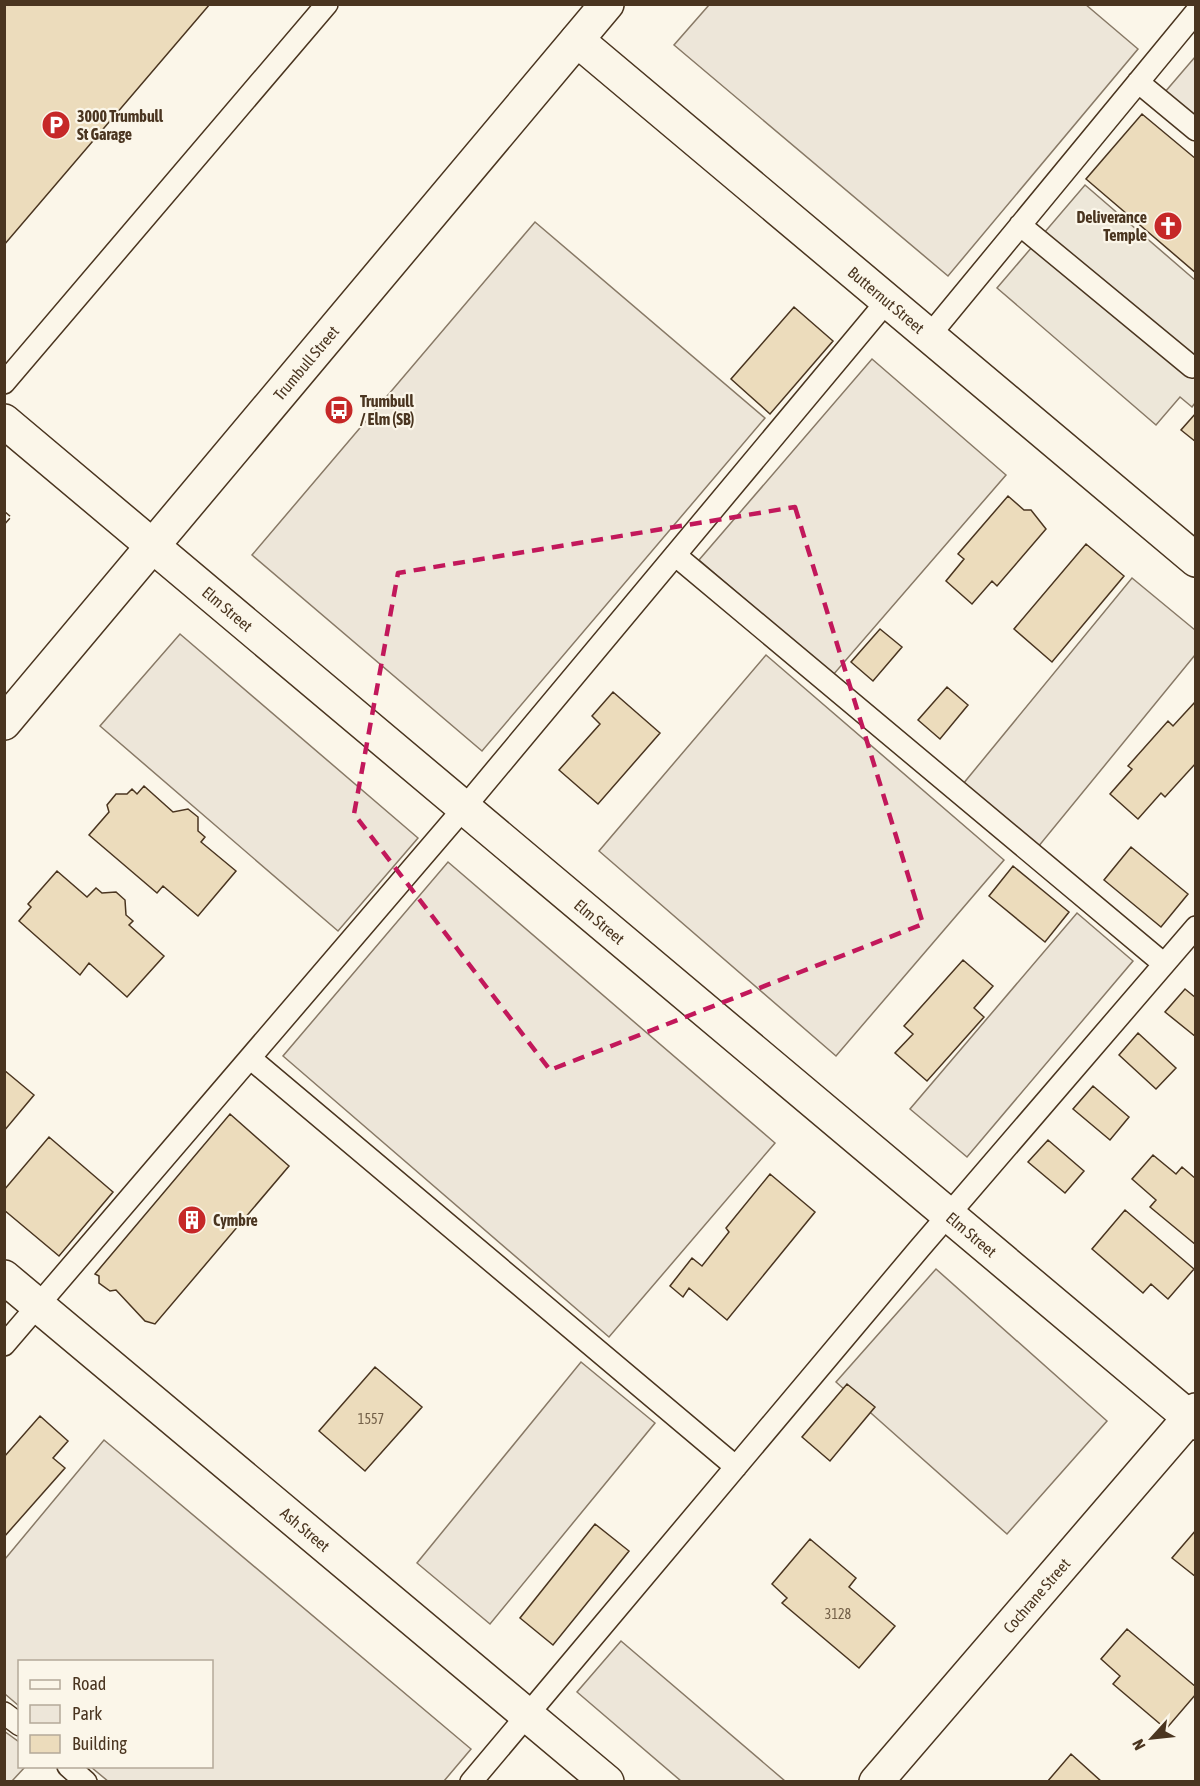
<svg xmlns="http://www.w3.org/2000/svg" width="1200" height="1786" viewBox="0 0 1200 1786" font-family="'Asap Condensed',sans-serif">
  <rect width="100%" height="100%" fill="#fbf6e9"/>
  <path fill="#ede6d9" stroke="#887966" stroke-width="1.5" d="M1085,4L1138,49L948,276L674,45L709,5Z
    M1195,57V118L1165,92Z
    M535,222L765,418L482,751L252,555Z
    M872,359L1006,475L833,675L699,560Z
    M1132,578L1195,630V655L1038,847L963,784Z
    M180,634L418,838L338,931L100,726Z
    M766,655L1004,860L836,1056L599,851Z
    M448,862L775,1143L609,1337L283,1056Z
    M1077,913L1133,961L967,1157L910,1109Z
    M936,1269L1107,1421L1007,1534L836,1382Z
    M581,1362L655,1423L490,1624L417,1563Z
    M104,1440L471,1749L444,1781L109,1782L91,1767L212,1766V1662H20L19,1706L5,1694V1559Z
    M621,1641L785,1781H681L577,1692Z
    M4,1731L19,1742L20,1766L25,1767L12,1781H5Z"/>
  <path fill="#ede7d9" stroke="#887966" stroke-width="1.5" d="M1085,185L1195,280V403L1192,407L1180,397L1156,425L997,288Z"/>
  <path fill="#ecdcbc" stroke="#4a3520" stroke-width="1.5" d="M4,4H210L4,245Z
    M1142,114L1196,159V273L1086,179Z
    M794,307L833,341L770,414L731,379Z
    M1196,413V442L1181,430Z
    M1008,496L1024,510H1031L1046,529L997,586L992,581L972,604L946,581L964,559L958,554Z
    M1086,544L1124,576L1052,662L1014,629Z
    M880,629L902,647L873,681L851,662Z
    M947,687L968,705L940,739L918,720Z
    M613,692L660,733L598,804L559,770L600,724L592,716Z
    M1196,701V763L1165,797L1161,793L1138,819L1110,794L1132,769L1128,766L1168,721L1173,726Z
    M144,786L173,812L188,809L198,817V831L205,837L201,842L236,871L198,916L163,886L157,893L89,835L109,812L107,805L116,794H127L132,789L137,794Z
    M1131,847L1188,894L1161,927L1104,880Z
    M1013,866L1069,912L1045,942L989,896Z
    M57,871L87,897L96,888L102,893L116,892L125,900L126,915L133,921L129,925L164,956L127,997L89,963L80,975L19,921L31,907L28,904Z
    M963,960L993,986L974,1008L984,1017L927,1081L895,1053L913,1034L904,1026Z
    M1185,989L1196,998V1037L1165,1012Z
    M1138,1033L1176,1068L1156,1089L1119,1055Z
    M4,1070L34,1095L4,1131Z
    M1093,1086L1129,1117L1110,1140L1073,1109Z
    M230,1114L289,1166L155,1324L145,1321L116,1290L110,1291L99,1283V1276L95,1274Z
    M49,1137L113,1192L59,1256L4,1210V1190Z
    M1048,1140L1084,1171L1065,1193L1028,1162Z
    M1153,1155L1176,1174L1182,1167L1196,1179V1245L1150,1207L1156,1200L1132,1179Z
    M770,1174L815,1212L727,1320L689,1288L683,1297L670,1286L692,1258L702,1266L729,1232L726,1228Z
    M1125,1210L1194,1269L1168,1299L1151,1284L1143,1293L1092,1249Z
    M375,1367L422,1407L365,1471L319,1431Z
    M847,1384L875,1407L830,1461L802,1437Z
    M40,1416L68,1441L53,1458L65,1468L4,1537V1457Z
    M595,1524L629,1551L553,1645L520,1618Z
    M1196,1530V1577L1172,1558Z
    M810,1539L856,1578L849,1587L895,1626L859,1668L782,1603L787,1598L772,1584Z
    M1127,1629L1196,1687V1694L1166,1729L1113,1684L1120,1676L1101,1659Z
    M1071,1754L1102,1782H1047Z"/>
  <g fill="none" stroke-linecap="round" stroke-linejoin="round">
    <g stroke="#4a3520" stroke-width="24">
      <path id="service" d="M1138,82L1196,130
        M1020,225L1192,367
        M929,336L1196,12
        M4,383L327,4
        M675,555L1164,964
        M250,1058L736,1467
        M4,1345L464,808L887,301
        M4,1713L20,1725
        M68,1766L86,1782
        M471,1782L919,1249L1196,927"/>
    </g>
    <g stroke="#4a3520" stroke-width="36">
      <g id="minor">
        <path id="s1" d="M577,40L1196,560"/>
        <path id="s2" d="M4,421L1196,1423"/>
        <path id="s3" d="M4,1277L607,1782"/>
        <path id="s4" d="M876,1782L1196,1410"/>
      </g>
    </g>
    <g stroke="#4a3520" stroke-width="36">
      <g id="tertiary">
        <path id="s5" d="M4,723L607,4"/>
      </g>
    </g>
    <use href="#service" stroke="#fbf6e9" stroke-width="21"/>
    <use href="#minor" stroke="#fbf6e9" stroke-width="33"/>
    <use href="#tertiary" stroke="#fbf6e9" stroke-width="33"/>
    <path stroke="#4a3520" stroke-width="1.5" stroke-dasharray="8 3" stroke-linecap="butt" d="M4,511L11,517L4,525"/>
  </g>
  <path fill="none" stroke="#c2185b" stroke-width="4.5" stroke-dasharray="12 8" stroke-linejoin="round" d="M795,507L923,924L550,1070L354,814L398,573Z"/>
  <defs>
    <g id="parking-disc" transform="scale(1.5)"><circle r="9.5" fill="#c62828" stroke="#fbf6e9"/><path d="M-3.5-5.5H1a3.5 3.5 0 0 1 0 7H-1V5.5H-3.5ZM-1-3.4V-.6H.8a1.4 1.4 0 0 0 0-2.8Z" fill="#fff"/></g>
    <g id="church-disc" transform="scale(1.5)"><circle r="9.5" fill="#c62828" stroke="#fbf6e9"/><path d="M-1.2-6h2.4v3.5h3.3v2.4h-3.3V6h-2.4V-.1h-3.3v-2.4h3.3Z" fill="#fff"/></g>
    <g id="bus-disc" transform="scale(1.5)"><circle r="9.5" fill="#c62828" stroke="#fbf6e9"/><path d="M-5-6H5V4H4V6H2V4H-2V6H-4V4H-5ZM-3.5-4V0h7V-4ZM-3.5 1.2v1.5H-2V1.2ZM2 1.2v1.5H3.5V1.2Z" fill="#fff"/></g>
    <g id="building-disc" transform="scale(1.5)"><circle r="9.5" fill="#c62828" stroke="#fbf6e9"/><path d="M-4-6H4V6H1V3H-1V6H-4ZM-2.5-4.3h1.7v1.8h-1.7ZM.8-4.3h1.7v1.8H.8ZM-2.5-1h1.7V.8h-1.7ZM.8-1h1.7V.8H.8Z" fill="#fff"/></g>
  </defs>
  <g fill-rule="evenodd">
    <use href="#parking-disc" x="56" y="125"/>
    <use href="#church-disc" x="1168" y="226"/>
    <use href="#bus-disc" x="339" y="410"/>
    <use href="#building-disc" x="192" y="1220"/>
  </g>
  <g text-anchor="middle" stroke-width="4.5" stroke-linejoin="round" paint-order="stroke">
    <g font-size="14" fill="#725f47">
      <text x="371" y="1424">1557</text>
      <text x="838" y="1619">3128</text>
    </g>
    <g font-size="16" font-weight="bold" fill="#4a3520" stroke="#fbf6e9" text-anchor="start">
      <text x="77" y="122">3000 Trumbull<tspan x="77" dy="18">St Garage</tspan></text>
      <text x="1147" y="223" text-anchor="end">Deliverance<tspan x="1147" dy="18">Temple</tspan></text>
      <text x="360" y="407">Trumbull<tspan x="360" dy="18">/ Elm (SB)</tspan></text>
      <text x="213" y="1226">Cymbre</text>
    </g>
    <g font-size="16" fill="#4a3520" stroke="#fbf6e9">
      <text dy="6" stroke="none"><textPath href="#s1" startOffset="404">Butternut Street</textPath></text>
      <text dy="6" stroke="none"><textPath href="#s5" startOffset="470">Trumbull Street</textPath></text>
      <text dy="6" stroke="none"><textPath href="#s2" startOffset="292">Elm Street</textPath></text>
      <text dy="6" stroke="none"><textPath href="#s2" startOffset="778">Elm Street</textPath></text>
      <text dy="6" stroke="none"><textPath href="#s2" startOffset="1264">Elm Street</textPath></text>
      <text dy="6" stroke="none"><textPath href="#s3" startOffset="393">Ash Street</textPath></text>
      <text dy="6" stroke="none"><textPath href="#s4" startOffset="246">Cochrane Street</textPath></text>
    </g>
  </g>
  <rect width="1200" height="1786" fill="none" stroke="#4a3520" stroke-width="12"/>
  <rect x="18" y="1660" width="195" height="108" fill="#fbf6e9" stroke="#b4a999" stroke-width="1.5"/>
  <rect x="30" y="1680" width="30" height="9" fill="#fbf6e9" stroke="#b4a999" stroke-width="1.5"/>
  <text x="72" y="1690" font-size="18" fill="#4a3520">Road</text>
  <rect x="30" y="1705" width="30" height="18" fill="#ede6d9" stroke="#b4a999" stroke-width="1.5"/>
  <text x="72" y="1720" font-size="18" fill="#4a3520">Park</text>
  <rect x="30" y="1735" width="30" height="18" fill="#ecdcbc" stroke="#b4a999" stroke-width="1.5"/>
  <text x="72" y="1750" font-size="18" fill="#4a3520">Building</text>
  <g transform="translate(1152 1738) rotate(243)" stroke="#fbf6e9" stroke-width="4.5" paint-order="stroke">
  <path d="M0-4.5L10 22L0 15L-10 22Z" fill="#4a3520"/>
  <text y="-9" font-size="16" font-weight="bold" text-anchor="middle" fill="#4a3520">N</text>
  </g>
</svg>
